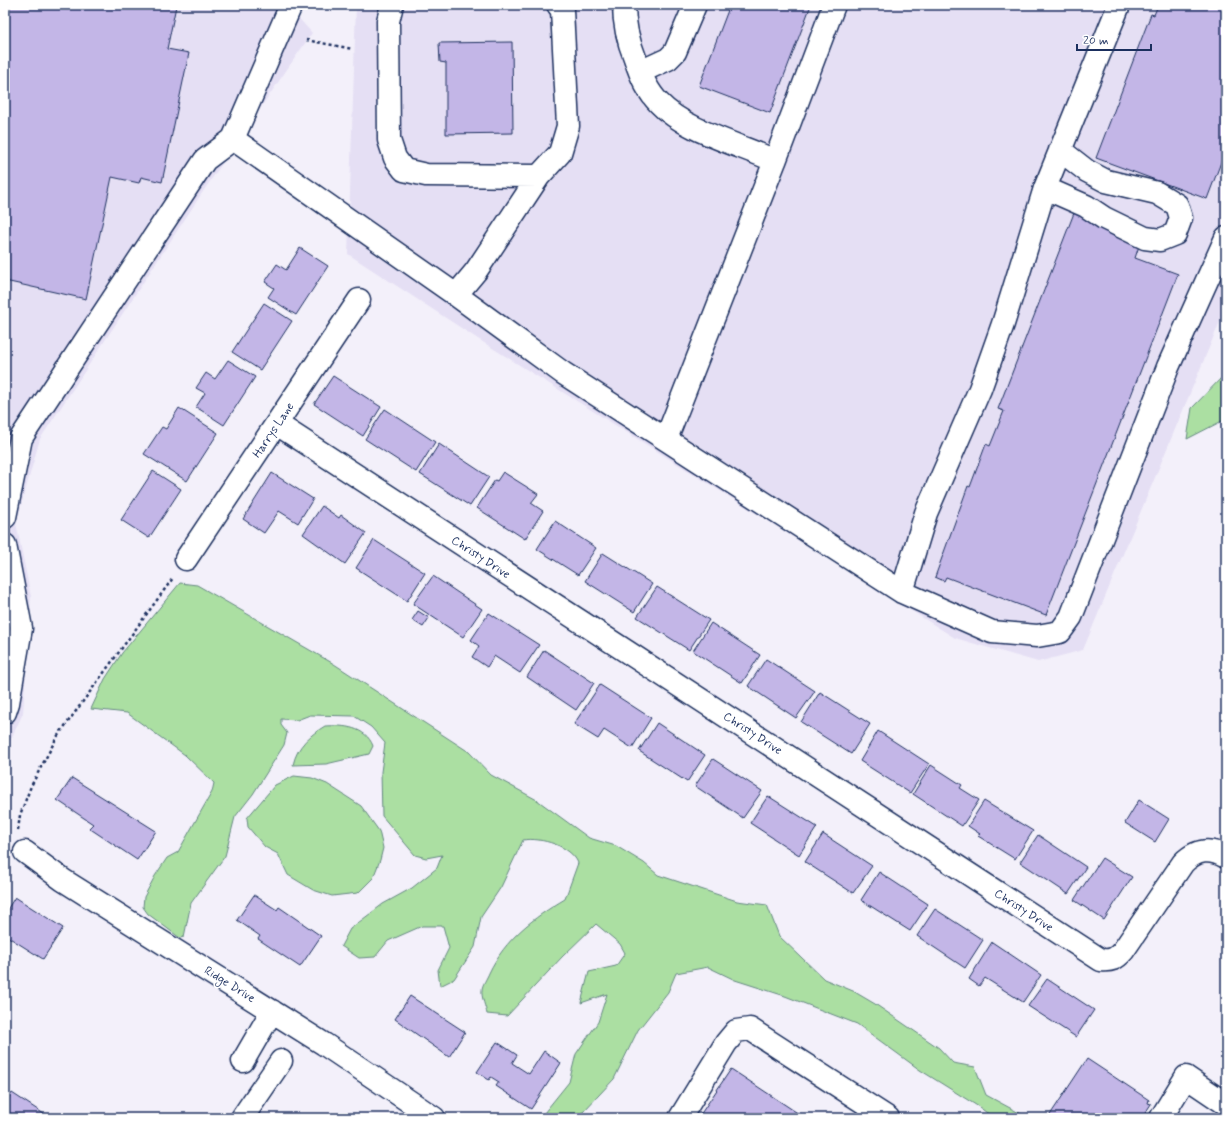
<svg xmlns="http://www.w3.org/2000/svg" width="1231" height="1123" viewBox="0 0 1231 1123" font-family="Mynerve,sans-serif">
  <rect width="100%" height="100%" fill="#f3f0fa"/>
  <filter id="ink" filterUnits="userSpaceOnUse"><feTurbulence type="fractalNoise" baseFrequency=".025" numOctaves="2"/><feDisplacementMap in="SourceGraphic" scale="8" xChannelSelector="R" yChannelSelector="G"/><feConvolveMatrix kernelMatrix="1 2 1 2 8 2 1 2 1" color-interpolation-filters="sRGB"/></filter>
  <g filter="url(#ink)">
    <path fill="#e5dff4" d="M5,5H287L312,33L204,190L40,439L16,523L31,597L23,713L5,752Z
      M356,5H1226V307L1083,650L1038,662L955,638L478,339L348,254Z"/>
    <path fill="#abdfa2" stroke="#638780" d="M1226,373V423L1222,421L1187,439L1192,408Z
      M180,583L197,585L334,664L469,752L491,775L537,800L589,838L616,846L644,863L658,875L737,901L767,905L779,936L824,979L853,991L875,1004L939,1048L953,1063L975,1067L986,1095L1023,1115V1118H994L979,1107L920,1070L857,1024L785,996L735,980L708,967L676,973L668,992L638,1030L614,1079L583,1112L574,1118H540L569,1082L576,1054L598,1022L607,994L581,1003L589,972L616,966L625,953L620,944L596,924L562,957L507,1016L487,1014C486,1008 481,997 482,990C482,985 487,978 489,973C505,939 533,918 565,899L578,863C571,846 541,837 523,840L501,887L481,917L475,947L454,979L440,986L438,970L449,948L443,926H422L388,941L375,957L359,958L341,946L350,929L383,904L412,888L437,868L442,855L426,858L415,855L382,816L381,772L385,743L371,727L354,716L310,715L297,720L281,719V725L287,733L284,745L253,794L235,817L225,856L191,903L184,937L180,938L148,914L143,907L144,897L155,876L167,858L178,852L212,792L214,783L185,755L127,713L91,709L105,679L122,653Z
      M325,726C344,725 366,727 373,746L369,754L326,764L293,765C297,746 310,735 325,726Z
      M294,776L312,778L327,784L361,806L379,831L383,848L380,860L373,878L358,893L332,896L313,890L288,875L278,854L265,847L248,827L247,818L275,785Z"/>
    <path fill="#c3b6e7" stroke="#1b2f5e" d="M5,5L176,6L167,49L189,53L162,182L141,177L139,183L112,177L86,299L5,281Z
      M730,5H811L770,113L699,86Z
      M1158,5H1226V149L1207,199L1096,158L1151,14L1154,15Z
      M512,42L513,133L446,134V63L440,62L439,43Z
      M1074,213L1141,240L1135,258L1178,274L1046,615L946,577L944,581L935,577L968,486L970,487L986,444L990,446L1004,411L998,409Z
      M300,248L328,266L296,315L268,297L274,288L265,282L277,264L286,270Z
      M264,303L292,321L260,370L232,352Z
      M228,360L255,377L224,425L196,407L205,393L196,388L206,373L215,379Z
      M333,376L381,407L363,436L314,404Z
      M179,408L218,433L187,481L144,454L162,427L166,429Z
      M385,409L435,442L416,472L365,439Z
      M439,444L489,477L470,506L420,474Z
      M153,471L181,489L149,538L121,520Z
      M503,472L538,494L531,503L543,511L525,539L477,508L495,480L497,481Z
      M272,473L313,499L298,523L279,511L264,533L243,519Z
      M322,506L339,518L341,515L366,533L345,564L303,534Z
      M555,521L596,548L578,575L537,549Z
      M374,540L425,573L407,601L356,568Z
      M603,553L652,584L634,612L585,581Z
      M433,576L482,609L463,637L413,604Z
      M657,587L709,620L689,650L637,617Z
      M418,611L429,618L423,627L412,620Z
      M489,613L539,645L520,673L494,656L487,667L472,657L479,646L471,640Z
      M711,623L760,655L742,683L693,651Z
      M544,650L594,683L576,710L527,677Z
      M766,659L815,691L796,718L748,686Z
      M600,685L651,718L632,748L604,730L598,739L574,724Z
      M820,692L870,724L851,754L801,722Z
      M657,723L705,755L687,782L639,751Z
      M878,731L929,764L910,793L860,761Z
      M713,759L762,791L743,818L695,786Z
      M931,765L962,785L960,788L979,800L962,826L913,794Z
      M72,778L156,831L137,860L89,828L93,824L57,800Z
      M768,796L817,827L799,855L750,823Z
      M1139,800L1169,819L1155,842L1125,823Z
      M984,801L1033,831L1015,859L978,836L980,834L968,826Z
      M823,834L872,866L853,893L805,862Z
      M1038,835L1086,867L1068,894L1020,862Z
      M1102,858L1132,877L1104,920L1074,900Z
      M879,872L928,904L910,931L861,900Z
      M254,895L277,910L279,907L321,936L300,967L258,939L260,936L237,920Z
      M15,897L63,928L43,959L5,935V913Z
      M935,909L983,940L965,968L917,936Z
      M992,942L1041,975L1023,1002L985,978L979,986L969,979Z
      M1047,979L1094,1010L1076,1037L1028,1006Z
      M410,996L465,1032L449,1057L395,1019Z
      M497,1042L517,1055L512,1063L529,1074L544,1051L561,1063L531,1109L496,1086L499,1082L491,1077L489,1080L477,1072Z
      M1087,1059L1149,1100L1148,1103L1151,1104L1142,1118H1048Z
      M731,1069L805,1118H698Z
      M12,1093L50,1118H5V1103Z"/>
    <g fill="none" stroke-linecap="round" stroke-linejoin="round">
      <g stroke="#1b2f5e" stroke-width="25">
        <path id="minor" d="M291,5L233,139L456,295L563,373L902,592L992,632L1037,636L1060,632L1071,617L1168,367L1226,238
          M392,5L388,21L389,140L395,158L404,170L426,175L539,176
          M624,5C624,23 628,41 635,58C640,74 647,91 659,103C685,131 741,145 775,161L834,5
          M640,72L668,59L675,52L695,5
          M1045,188L1086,206L1104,218L1145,238L1160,240L1175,234L1181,218L1177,205L1157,193L1106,181L1087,171L1060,150
          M456,295L476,271L539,176L560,153L568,126L562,10L558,5
          M277,424L1101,960C1111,961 1116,959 1123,951L1183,863C1197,849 1210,848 1226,857
          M666,439L775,161
          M5,517L21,438L205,160L233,139
          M5,545L21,628L8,703L5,712
          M186,559L359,300
          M902,592L926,513L980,389L1003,324L1045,188L1119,5
          M25,852L63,880L324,1044L434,1118
          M243,1061L272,1011
          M242,1118L281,1061
          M680,1118L726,1043L736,1031L750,1029L888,1118
          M1161,1118L1186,1077L1226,1104"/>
      </g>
      <path stroke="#1b2f5e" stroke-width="2.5" stroke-dasharray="3 3" stroke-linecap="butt" d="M306,40L353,49
        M18,830L20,815L31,786L57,737L173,578"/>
      <use href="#minor" stroke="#fff" stroke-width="22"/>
    </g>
  </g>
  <g text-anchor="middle" stroke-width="3.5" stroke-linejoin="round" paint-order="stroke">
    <g font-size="12" fill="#1b2f5e" stroke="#fff">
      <text transform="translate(273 430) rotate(-56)" y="4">Harrys Lane</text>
      <text transform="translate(481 557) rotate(33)" y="4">Christy Drive</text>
      <text transform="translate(753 733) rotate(33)" y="4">Christy Drive</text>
      <text transform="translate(1024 910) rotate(33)" y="4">Christy Drive</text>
      <text transform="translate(230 984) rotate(32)" y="4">Ridge Drive</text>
    </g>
  </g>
  <rect width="1231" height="1123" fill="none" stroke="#fff" stroke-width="20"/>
  <rect x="10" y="10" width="1211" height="1103" fill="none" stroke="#1b2f5e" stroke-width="1.5" filter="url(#ink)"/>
  <path d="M1077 44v6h74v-6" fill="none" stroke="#1b2f5e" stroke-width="2"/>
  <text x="1083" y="44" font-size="12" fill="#1b2f5e" stroke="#ffffff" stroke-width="3" paint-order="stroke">20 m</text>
</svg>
